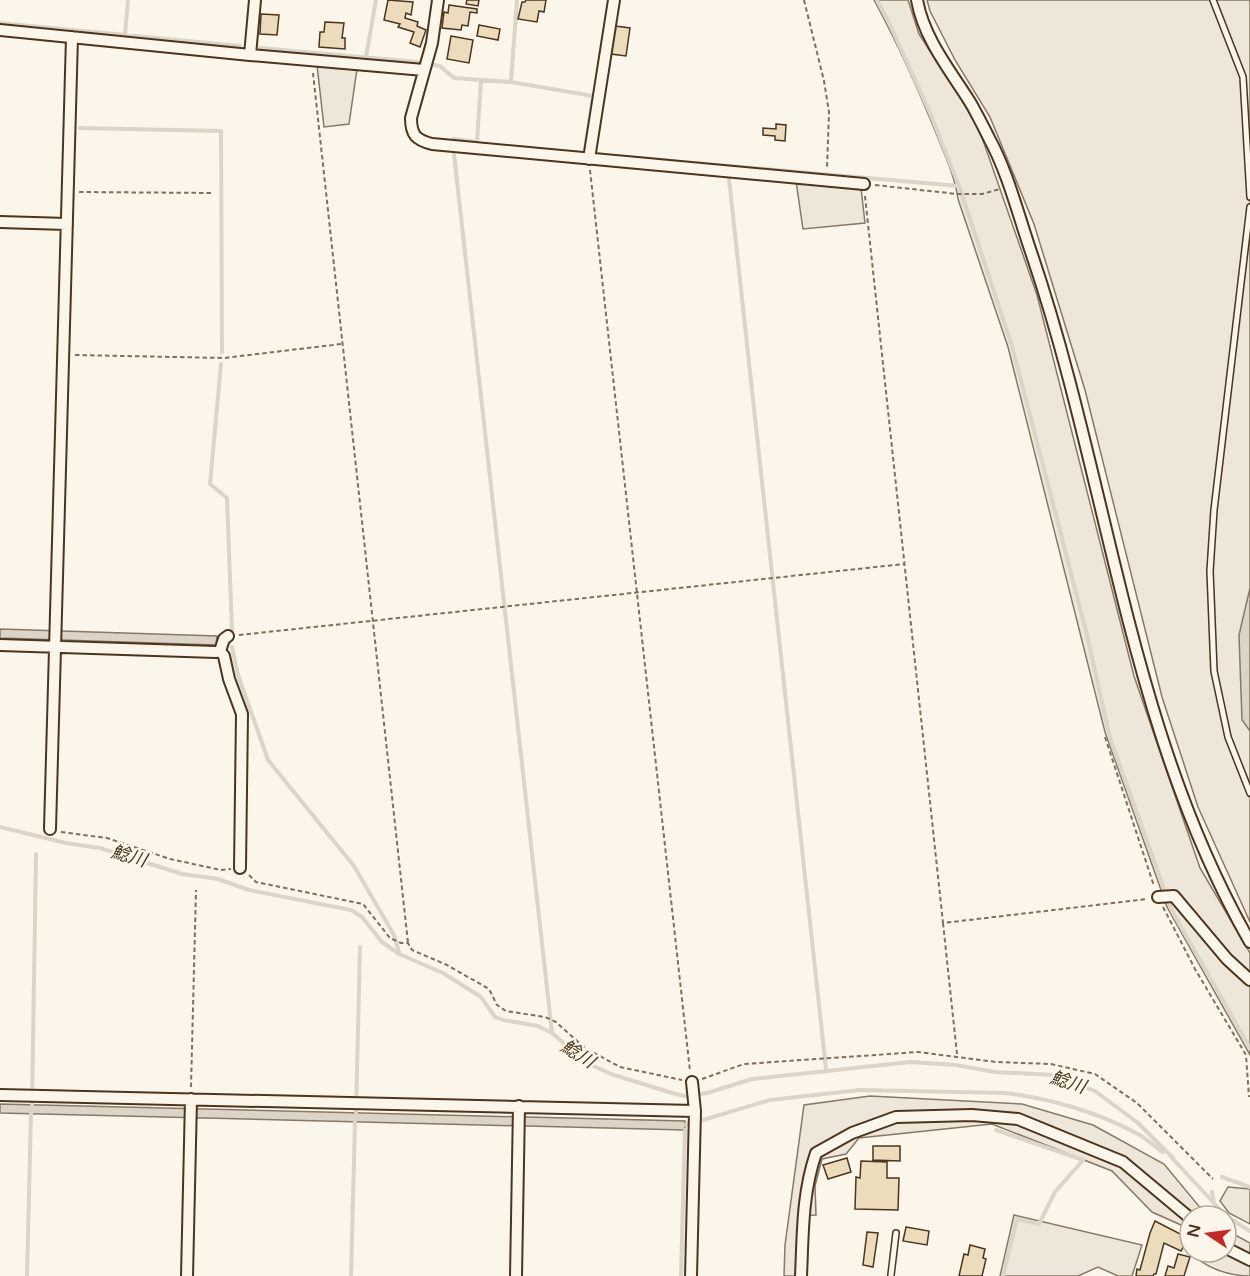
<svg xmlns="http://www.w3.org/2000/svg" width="1250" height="1276" viewBox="0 0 1250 1276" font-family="'Varela Round','Noto Sans JP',sans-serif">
  <rect width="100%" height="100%" fill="#fbf6e9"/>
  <path fill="#ede6d9" stroke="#887966" stroke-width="1.5" d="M874,0H908L919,34L978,126L1037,295L1134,676L1200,868L1250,953V1055L1167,907L1105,732L1008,347L958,199C955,177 946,158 938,138C919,91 898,44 874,0Z
    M927,0H1250V922L1198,807L1162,697L1085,390L1034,224L990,117L955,60L930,11Z
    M317,65L357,69L349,124L324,127Z
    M796,181L861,188L865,223L803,229Z
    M870,1096L1022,1104L1093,1125L1164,1164L1207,1216H1190V1229L1152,1212L1112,1171L992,1124L859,1138L846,1154L822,1159L815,1186L816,1215L800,1216L796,1276H784L785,1245L804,1105Z
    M1228,1187L1250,1189V1224L1229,1213L1220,1201Z
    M1014,1215L1142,1245L1132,1276H1118L1098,1267L1078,1276H1000Z
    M1226,1230L1250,1243V1276C1229,1276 1205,1268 1190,1252H1226Z"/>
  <path fill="#dcd4c6" stroke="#887966" stroke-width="1.5" d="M1250,588V731L1242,720L1239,635Z
    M0,629L217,636L216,645L0,638Z
    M0,1104L685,1121V1130L0,1113Z"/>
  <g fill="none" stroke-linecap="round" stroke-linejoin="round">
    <path stroke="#dcd4c6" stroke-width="4" d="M877,0L891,27L930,113L959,186L1012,346L1086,631L1110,738L1172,911L1250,1048
      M0,23L240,46
      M125,35L128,0
      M260,48L418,62L440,66L454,78L511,82L593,96L585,149L601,155
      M366,57L376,0
      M511,82L517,0
      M80,128L221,131L222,352
      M453,139L477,142L481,80
      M454,154L552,1033
      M627,157L959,186
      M729,179L826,1069
      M221,364L210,484L227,498L232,630
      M232,647L238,675L268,760L354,866L394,935L399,952
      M0,827L66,843L100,848L182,874L218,879L249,890L351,910L362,917L382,942L399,954L443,973L481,997L495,1017L503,1020L538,1026L552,1033L587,1063L611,1074L672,1093L685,1096L707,1093L752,1079L910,1062L956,1065L995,1072L1055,1075L1095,1091L1138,1123L1173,1158
      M32,1105L36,854
      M356,1113L360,947
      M686,1125L770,1100L860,1090L1005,1093C1049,1098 1097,1112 1136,1133C1146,1138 1154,1146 1163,1152
      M996,1130L1083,1160L1055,1192L1039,1224L1017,1219L1003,1276
      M1172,1158L1226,1216
      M1222,1177L1250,1187
      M1212,1192L1214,1203
      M1226,1216L1250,1231
      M27,1276L31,1113
      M351,1276L355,1121
      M681,1276L685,1130"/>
  </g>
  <path fill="#ecdcbc" stroke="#4a3520" stroke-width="1.5" d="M388,0L413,2L411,15L406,13L405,18L418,22L417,26L426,30L420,47L410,43L414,32L398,27L400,24L384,20Z
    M467,0H479L478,6L466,4Z
    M526,0H546L544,12L539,11L537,22L518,19L522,2H525Z
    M449,5L477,9V13L470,12L468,26L462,25L461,30L442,28L444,12L448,13Z
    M261,14L279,15L277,35L260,34Z
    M325,22L344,23L342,38H345V49L319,47L320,32H324Z
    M479,25L500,29L498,40L477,36Z
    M615,26L630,28L626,56L611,54Z
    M451,36L473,40L469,63L447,59Z
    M776,124L786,125L785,141L775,140V136L763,135V128L776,129Z
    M873,1146H900V1161L873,1160Z
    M847,1158L851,1172L828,1179L823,1165Z
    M861,1161L887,1162V1178H899L898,1210L855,1209L856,1177L860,1178Z
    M1155,1221L1188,1238L1181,1251L1164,1243L1156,1274H1154L1153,1276H1136L1137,1269L1140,1270L1150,1233Z
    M906,1227L929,1231L927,1245L903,1241Z
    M867,1232L878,1233L873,1267L863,1265Z
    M970,1245L985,1249L983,1258L986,1259L982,1276H959L964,1254L968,1255Z
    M1178,1254L1190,1257L1184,1276H1165L1168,1266L1174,1268Z"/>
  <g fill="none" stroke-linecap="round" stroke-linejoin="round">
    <g stroke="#4a3520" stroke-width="8">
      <path id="service" d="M1213,0L1243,77L1250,197
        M1250,207L1214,510L1210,571L1214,671L1228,737L1250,793
        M891,1275L896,1233"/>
    </g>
    <g stroke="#4a3520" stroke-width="14">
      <path id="minor" d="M438,0L432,43L411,118C411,135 416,140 432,144L864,184
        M917,0C924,39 950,70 970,102C977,114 983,126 989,138C1008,173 1018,214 1031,252C1109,480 1128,730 1250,942
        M0,30L250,55L424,70
        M250,55L255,0
        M589,159L614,0
        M0,222L67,224
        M0,645L216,652L220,651L224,639L228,636
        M220,651L224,656L229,679L242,714L240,868
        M50,829L72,37
        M1158,897L1174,896L1227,959L1250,980
        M0,1095L695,1111
        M1226,1248L1250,1260
        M187,1276L191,1099
        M516,1276L519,1106
        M691,1276L695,1111L692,1082
        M801,1276C803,1233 802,1194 816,1153L852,1133L896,1117L972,1115L1018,1119L1123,1162L1190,1218"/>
    </g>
    <path stroke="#7f6f5c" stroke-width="2" stroke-dasharray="4.5 3" stroke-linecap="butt" d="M804,0L824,81L829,112L827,168
      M313,73L408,943
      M590,170L690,1071
      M875,185L957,194H982L1000,189
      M79,192L214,193
      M865,196L943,923L1147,899
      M75,355L224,358L341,344
      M239,635L904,564
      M1105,737L1154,886
      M61,832L107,838L170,859L221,870L231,869
      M249,875L256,882L363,904L390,938L401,943H408L412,950L447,965L489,989L497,1005L506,1011L545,1017L556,1022L585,1048L620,1067L682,1080
      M1163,907L1195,969L1246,1055L1249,1097
      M943,923L957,1054
      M702,1079L744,1064L918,1052L996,1062L1051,1064L1095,1074L1137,1103L1213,1179
      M191,1087L196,890"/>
    <use href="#service" stroke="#fbf6e9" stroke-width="5"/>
    <use href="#minor" stroke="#fbf6e9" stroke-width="10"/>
  </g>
  <g text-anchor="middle" stroke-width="4.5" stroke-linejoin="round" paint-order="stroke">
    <g font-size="18" font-style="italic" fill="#4a3520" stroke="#fbf6e9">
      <text transform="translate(129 856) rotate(16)" y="6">鯰川</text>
      <text transform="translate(578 1054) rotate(32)" y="6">鯰川</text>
      <text transform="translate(1068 1082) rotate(18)" y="6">鯰川</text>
    </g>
  </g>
  <g transform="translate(1208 1234) rotate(283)"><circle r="28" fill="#fbf6e9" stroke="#b4a999" stroke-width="1.5"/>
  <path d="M0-4.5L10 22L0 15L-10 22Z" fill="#c62828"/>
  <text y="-9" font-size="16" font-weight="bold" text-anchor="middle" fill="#4a3520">N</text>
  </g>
</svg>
